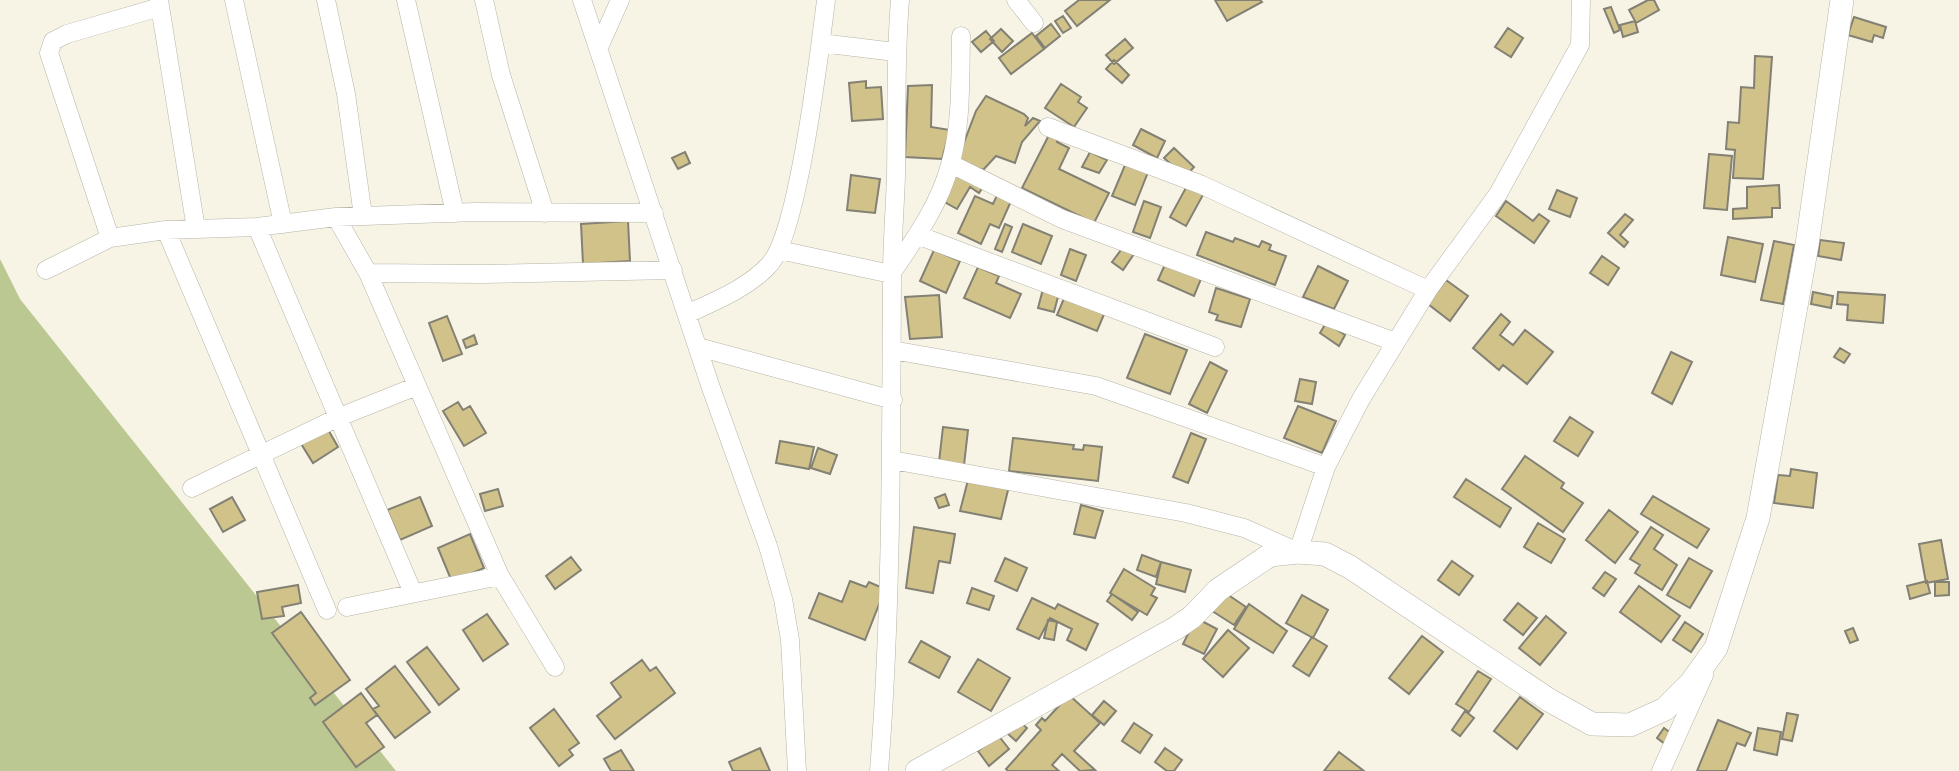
<svg xmlns="http://www.w3.org/2000/svg" width="1959" height="771" viewBox="0 0 1959 771" font-family="'Crimson Pro',serif">
  <rect width="100%" height="100%" fill="#f7f4e6"/>
  <path fill="#bbc891" d="M0,259L20,299L396,771H0Z"/>
  <path fill="#d1c28a" stroke="#838074" stroke-width="2" d="M1079,0H1110L1077,26L1065,11Z
    M1215,0H1260L1262,2L1227,21Z
    M1648,0H1654L1659,10L1636,23L1629,10Z
    M1611,7L1620,30L1614,33L1604,9Z
    M1063,16L1071,28L1063,33L1055,21Z
    M1854,17L1886,27L1883,38L1874,35L1872,42L1848,35Z
    M1635,21L1638,32L1623,37L1620,25Z
    M1051,24L1060,36L1045,48L1036,36Z
    M1508,28L1523,38L1511,57L1495,47Z
    M1001,29L1013,41L1002,52L990,39Z
    M986,31L994,41L981,52L972,42Z
    M1032,33L1044,49L1011,74L999,58Z
    M1125,39L1133,48L1114,64L1106,55Z
    M1755,56L1772,57L1763,179L1733,178L1735,150L1726,149L1728,122L1739,123L1741,87L1754,88Z
    M1114,60L1129,75L1122,83L1106,69Z
    M866,81V88L881,87L883,119L852,121L849,83Z
    M1061,84L1081,97L1078,102L1087,108L1074,127L1045,108Z
    M932,85L931,127L950,130L942,159L905,157L908,86Z
    M986,96L1024,114L1028,118L1025,126L1033,118L1040,121L1022,142L1015,163L996,156L983,170L957,161L976,111Z
    M1141,129L1165,141L1157,158L1133,145Z
    M1050,133L1059,138L1057,142L1069,148L1059,169L1109,193L1094,223L1022,188Z
    M1174,148L1194,167L1185,177L1164,158Z
    M685,152L690,163L678,169L672,158Z
    M1090,152L1107,160L1099,173L1082,167Z
    M1709,154L1732,156L1727,210L1704,208Z
    M1128,158L1150,167L1135,205L1112,196Z
    M956,174L985,184L979,193L970,187L957,209L941,200Z
    M851,175L880,179L875,213L847,210Z
    M1188,184L1204,193L1186,226L1170,217Z
    M1779,185L1780,208H1772V217L1733,219V209L1747,208V187Z
    M1557,190L1577,198L1570,217L1549,209Z
    M998,193L1012,199L999,228L990,224L981,244L958,233L975,196L993,204Z
    M1144,201L1161,207L1150,238L1133,232Z
    M1506,201L1533,221L1539,214L1549,221L1534,243L1496,216Z
    M1625,214L1633,220L1620,235L1628,242L1624,247L1608,233Z
    M628,221L630,261L583,264L581,224Z
    M1005,224L1012,227L1002,252L995,249Z
    M1023,224L1052,236L1041,264L1012,252Z
    M1206,232L1233,242L1235,238L1259,247L1262,241L1271,245L1269,250L1286,256L1275,285L1197,255Z
    M1728,237L1763,244L1755,282L1721,275Z
    M1820,240L1844,243L1841,260L1818,256Z
    M1774,241L1794,245L1783,304L1761,300Z
    M1124,246L1134,254L1123,270L1112,262Z
    M1070,249L1086,255L1076,281L1061,275Z
    M934,250L960,261L946,293L920,281Z
    M1602,256L1619,268L1608,285L1590,273Z
    M1167,260L1201,279L1194,296L1158,280Z
    M1318,266L1348,281L1334,309L1303,297Z
    M978,267L999,276L996,283L1021,294L1010,318L964,298Z
    M1446,280L1468,296L1450,321L1428,304Z
    M1216,288L1250,299L1241,327L1216,320L1218,315L1209,312Z
    M1043,289L1059,293L1054,312L1038,308Z
    M1813,292L1833,296L1831,308L1811,304Z
    M1838,292L1885,295L1883,323L1847,320L1848,305L1837,304Z
    M939,295L942,337L910,339L905,297Z
    M1065,296L1105,312L1097,331L1057,315Z
    M1501,314L1510,322L1500,335L1513,345L1525,330L1553,352L1527,384L1503,365L1499,370L1473,348Z
    M447,316L462,354L443,361L429,323Z
    M1326,323L1345,335L1339,346L1320,333Z
    M1145,334L1187,350L1170,394L1127,378Z
    M474,335L477,344L466,348L463,340Z
    M1840,348L1850,354L1844,363L1834,357Z
    M1671,352L1692,362L1672,404L1652,393Z
    M1210,362L1227,371L1207,413L1189,404Z
    M1300,379L1316,382L1312,404L1295,401Z
    M458,402L463,410L470,406L486,433L464,446L443,411Z
    M1298,406L1336,421L1322,453L1284,438Z
    M1570,417L1593,432L1578,456L1554,441Z
    M326,426L338,447L313,463L300,442Z
    M943,427L968,430L964,465L939,462Z
    M1191,433L1206,439L1188,483L1173,477Z
    M1013,438L1074,445L1073,449L1083,450L1084,445L1102,447L1098,481L1009,471Z
    M780,441L814,447L809,469L776,463Z
    M818,448L837,455L830,474L811,468Z
    M1525,456L1564,483L1561,488L1583,503L1563,532L1502,489Z
    M1791,469L1817,473L1813,508L1774,503L1778,475L1790,476Z
    M1466,479L1511,508L1500,527L1454,497Z
    M968,480L1009,486L1001,519L960,511Z
    M498,489L503,506L485,511L480,494Z
    M945,494L949,505L939,508L935,498Z
    M1653,496L1709,529L1697,548L1641,514Z
    M232,497L245,520L223,532L210,509Z
    M420,497L432,526L400,540L387,510Z
    M1081,505L1103,511L1095,538L1074,534Z
    M1609,510L1638,532L1615,563L1586,540Z
    M1538,523L1565,539L1551,563L1524,547Z
    M914,527L955,534L950,563L939,561L933,593L906,588Z
    M1651,527L1663,535L1654,549L1677,565L1662,590L1635,573L1640,565L1630,559Z
    M470,534L484,568L452,582L438,548Z
    M1941,540L1948,579L1926,583L1919,544Z
    M1142,555L1161,562L1156,577L1137,570Z
    M571,557L581,570L555,589L546,576Z
    M1005,558L1027,568L1017,591L995,581Z
    M1689,558L1712,571L1690,608L1667,595Z
    M1452,561L1473,576L1459,595L1438,580Z
    M1161,562L1191,570L1185,592L1156,584Z
    M1124,569L1155,588L1151,595L1157,598L1147,615L1110,593Z
    M1605,572L1616,579L1604,596L1593,588Z
    M850,581L866,587L869,582L885,589L865,640L809,618L819,593L842,602Z
    M1927,581L1930,593L1910,599L1907,586Z
    M1935,582H1949V595L1935,596Z
    M298,585L301,603L282,607L284,616L262,619L257,592Z
    M1639,586L1680,616L1661,642L1620,612Z
    M972,588L994,596L989,610L967,603Z
    M1221,590L1246,607L1234,625L1209,609Z
    M1112,594L1138,612L1132,620L1107,601Z
    M1302,595L1328,610L1313,638L1286,623Z
    M1032,598L1055,609L1058,604L1098,624L1086,650L1067,640L1072,629L1050,618L1039,639L1017,629Z
    M1518,603L1537,618L1523,635L1504,620Z
    M1249,604L1287,631L1273,653L1234,629Z
    M301,612L350,680L315,705L310,698L316,693L272,633Z
    M487,614L508,644L483,661L463,630Z
    M1546,616L1566,633L1540,665L1519,648Z
    M1196,618L1217,629L1204,654L1183,644Z
    M1048,620L1057,622L1054,640L1044,638Z
    M1685,622L1703,634L1691,652L1673,640Z
    M1853,628L1858,640L1850,643L1845,631Z
    M1228,630L1249,648L1223,677L1203,659Z
    M1422,636L1443,652L1409,694L1389,678Z
    M1312,637L1327,646L1309,676L1293,666Z
    M921,641L950,657L939,678L909,662Z
    M427,647L459,689L439,705L407,662Z
    M978,659L1010,678L991,711L958,692Z
    M642,660L650,671L656,667L675,693L615,739L597,716L621,697L611,683Z
    M395,666L430,712L395,738L373,709L379,706L366,689Z
    M1478,671L1491,679L1469,712L1456,704Z
    M361,693L377,715L366,723L384,747L356,767L323,722Z
    M1069,695L1100,723L1074,751L1095,770L1080,771L1062,754L1052,765L1059,771H1008L1006,769L1041,730L1036,725L1042,718L1045,721Z
    M1520,697L1543,714L1517,749L1494,731Z
    M1104,701L1116,711L1104,725L1092,715Z
    M554,709L579,743L569,750L573,755L559,766L530,728Z
    M1465,711L1474,718L1460,736L1452,730Z
    M1787,713L1798,715L1792,741L1782,739Z
    M1718,720L1751,733L1745,746L1737,743L1726,771H1697Z
    M1020,722L1027,728L1016,741L1008,734Z
    M1134,723L1152,735L1140,753L1122,741Z
    M1664,728L1672,734L1665,744L1657,738Z
    M1758,728L1781,732L1777,755L1754,750Z
    M998,735L1009,749L989,766L978,751Z
    M760,748L770,771H733L729,762Z
    M1165,748L1182,760L1174,771H1167L1155,762Z
    M621,750L634,771H611L604,759Z
    M1339,752L1364,771H1324Z"/>
  <g fill="none" stroke-linecap="round" stroke-linejoin="round">
    <g stroke="#b7b4a7" stroke-width="19">
      <path id="minor" d="M159,0L196,229
        M234,0L283,224
        M326,0L346,94L363,216
        M406,0L455,213
        M484,0L501,75L545,213
        M582,0L711,388L768,546L783,599L790,640L797,771
        M1016,0L1034,23
        M821,43L895,52
        M599,47L620,0
        M1048,127L1202,185L1428,290
        M951,164L1062,219L1395,342
        M336,217L368,273L500,576L555,667
        M257,227L413,593
        M166,230L327,610
        M917,235L1215,347
        M110,238L49,53L53,41L67,34L160,7
        M779,250L891,274C914,240 939,206 950,165C962,125 960,78 961,36
        M46,270L110,238L166,230L257,227L336,217L475,212L654,213
        M368,273L482,274L673,270
        M687,314C715,301 748,288 769,265C798,235 820,49 826,0
        M698,347L893,400
        M892,350L1096,386L1326,467
        M892,460L1186,513L1244,528L1298,552L1326,467L1361,399L1428,290L1498,194L1580,45L1581,0
        M192,488L337,418L417,386
        M347,607L500,576
        M879,771C892,606 891,442 892,276C892,243 895,209 896,175C897,117 895,59 900,0
        M1661,771L1704,675"/>
    </g>
    <g stroke="#b7b4a7" stroke-width="24">
      <path id="major" d="M917,771L1176,628L1192,617L1218,590L1270,555L1298,552L1325,554L1350,567L1549,700L1592,724L1630,725L1665,709L1691,683L1716,648L1758,518L1807,245L1842,0"/>
    </g>
    <use href="#minor" stroke="#fff" stroke-width="18"/>
    <use href="#major" stroke="#fff" stroke-width="23"/>
  </g>
</svg>
